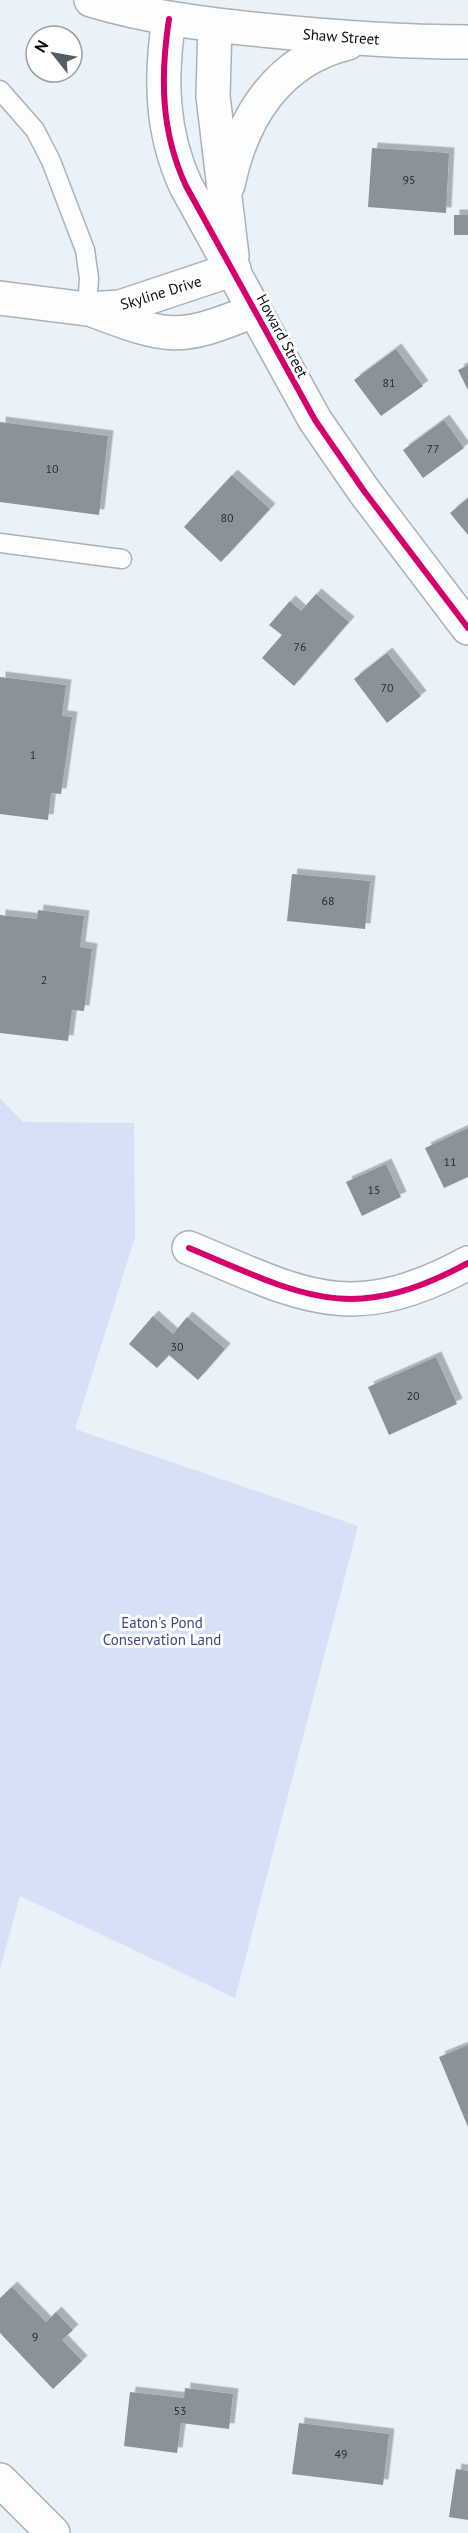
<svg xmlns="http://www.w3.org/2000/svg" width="468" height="2533" viewBox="0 0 468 2533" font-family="'PT Sans',sans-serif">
  <defs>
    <filter id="shadow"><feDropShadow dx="5.5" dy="-5.5" stdDeviation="0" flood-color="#0004"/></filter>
  </defs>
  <rect width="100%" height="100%" fill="#e8f2f8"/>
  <path fill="#d6e0f7" d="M0,1098L23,1122L134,1123L135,1237L75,1429L358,1526L235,1998L20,1896L0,1969Z"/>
  <path fill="#8a9397" filter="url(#shadow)" d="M372,148L449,153L446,213L368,207Z
    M454,215H468V235H454Z
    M396,349L423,386L381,416L354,380Z
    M468,365V390L458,370Z
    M444,420L464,448L423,478L403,450Z
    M0,422L108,436L99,515L0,502Z
    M232,475L270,509L221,562L184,527Z
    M468,498V535L450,513Z
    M316,594L349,622L294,686L262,658L282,635L269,625L290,601L301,611Z
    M387,653L421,696L387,723L354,679Z
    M0,677L66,685L62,716L72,717L61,794L51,793L48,820L0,814Z
    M292,874L370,881L365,929L287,921Z
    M38,910L84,916L80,947L92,949L84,1011L72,1010L68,1041L0,1033V915L37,919Z
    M468,1128V1177L444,1188L425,1148Z
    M386,1164L401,1197L362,1216L346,1182Z
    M153,1316L173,1334L187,1317L225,1349L198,1380L169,1355L157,1368L129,1344Z
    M436,1357L457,1404L389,1435L368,1387Z
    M468,2045V2127L439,2057Z
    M12,2287L46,2322L56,2312L73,2330L62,2340L82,2361L53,2389L0,2333V2298Z
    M185,2388L233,2394L229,2429L181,2423L177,2453L124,2446L130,2392L184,2398Z
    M299,2423L389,2434L383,2485L292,2474Z
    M456,2469L468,2471V2520L449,2517Z"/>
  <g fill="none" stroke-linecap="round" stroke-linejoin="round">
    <g stroke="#aab2b7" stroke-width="21">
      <path id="service" d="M0,90L35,130L51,161L85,250L89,278L87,309
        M0,543L122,559"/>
    </g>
    <g stroke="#aab2b7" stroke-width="36">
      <path id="minor" d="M0,298L87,309L120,307L234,269
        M95,311C169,339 179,341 253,311
        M189,1248C302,1295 350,1327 468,1263
        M0,2480L53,2533"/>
    </g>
    <g stroke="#aab2b7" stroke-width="36">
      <path id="tertiary" d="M91,0C147,17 204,24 262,30C331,37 399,42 468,42
        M169,19C160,78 161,132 186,186L315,420L364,491L468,628
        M215,25L213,96L232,256
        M228,185C242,117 278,60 348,43"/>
    </g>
    <use href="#service" stroke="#fcfdfe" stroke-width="18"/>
    <use href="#minor" stroke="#fcfdfe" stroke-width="33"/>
    <use href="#tertiary" stroke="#fcfdfe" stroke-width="33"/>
    <g stroke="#fff" stroke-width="10">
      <path id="cycleway" d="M169,19C160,78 161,132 186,186L315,420L364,491L468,628
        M189,1248C302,1295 350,1327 468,1263"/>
    </g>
    <use href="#cycleway" stroke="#d6006c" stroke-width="6"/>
  </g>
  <g text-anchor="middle" stroke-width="6" stroke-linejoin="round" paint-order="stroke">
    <g font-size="12" fill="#282f34">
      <text x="409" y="184">95</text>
      <text x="389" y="387">81</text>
      <text x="433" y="453">77</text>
      <text x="52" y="473">10</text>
      <text x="227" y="522">80</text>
      <text x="300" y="651">76</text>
      <text x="387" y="692">70</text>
      <text x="33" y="759">1</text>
      <text x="328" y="905">68</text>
      <text x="44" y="984">2</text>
      <text x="450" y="1166">11</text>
      <text x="374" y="1194">15</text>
      <text x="177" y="1351">30</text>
      <text x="413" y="1400">20</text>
      <text x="35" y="2341">9</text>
      <text x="180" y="2415">53</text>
      <text x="341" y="2458">49</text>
    </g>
    <g font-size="15" fill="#070e13" stroke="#fff">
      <text transform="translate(341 37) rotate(4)" y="5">Shaw Street</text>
      <text transform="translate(161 293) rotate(-17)" y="5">Skyline Drive</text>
      <text transform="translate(282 336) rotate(62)" y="5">Howard Street</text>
    </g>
    <g font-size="15" fill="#3d4787" stroke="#fff">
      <text x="162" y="1628">Eaton's Pond<tspan x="162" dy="17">Conservation Land</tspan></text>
    </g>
  </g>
  <g transform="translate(54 54) rotate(301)"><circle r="28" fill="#ffffff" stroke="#9c9fa1" stroke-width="1.5"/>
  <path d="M0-4.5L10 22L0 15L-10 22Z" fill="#565e63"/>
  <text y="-9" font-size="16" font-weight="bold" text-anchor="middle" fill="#070e13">N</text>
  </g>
</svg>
